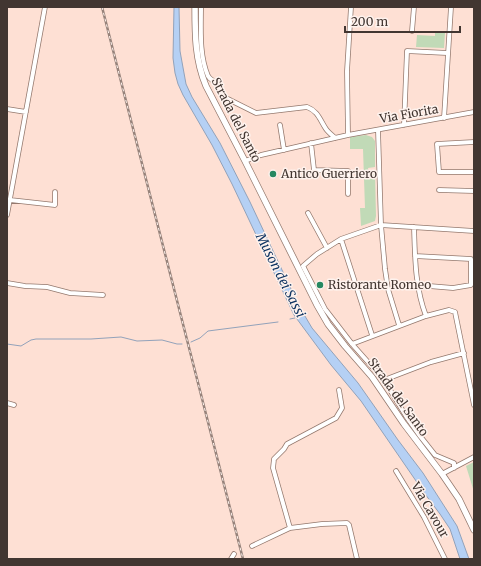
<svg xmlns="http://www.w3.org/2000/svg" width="481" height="566" viewBox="0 0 481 566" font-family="Merriweather,serif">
  <rect width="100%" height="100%" fill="#fee0d4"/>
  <path fill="#c1dab7" d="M435,32L445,33L444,48L416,47L417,35L435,36Z
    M366,135L372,137L375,141V167L368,168L369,174H374V172H375L376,216L375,221L361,226L360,208H365L363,149H350V137Z
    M474,462V492L466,466Z"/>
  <path fill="#b5d0f4" stroke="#92a2ba" d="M174,7H179L180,51L186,84L192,97L220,143L250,202L299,306L312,328L358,383L398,440L423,473L457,526L469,559H460L450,529L440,514L425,494L361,401L331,365L294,315L232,184L212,145L183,95L178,84L175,73L173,58Z"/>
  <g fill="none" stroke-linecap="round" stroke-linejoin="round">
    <path stroke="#92a2ba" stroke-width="1" d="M290,319L295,318
      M191,342L200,338L208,331L278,322
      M7,344L21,346L31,340L36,339H91L121,337L137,341L162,340L177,344H182"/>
    <g stroke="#94796e" stroke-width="5.5">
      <path id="minor" d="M201,7C201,29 199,55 208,76C210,80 215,81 217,84C219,88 219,92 222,96L256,113L307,107C318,111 320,120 326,129C328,132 332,135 335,138
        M412,31L414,7
        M7,109L26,112
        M444,118L451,7
        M280,125L284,150
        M404,125L407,51L447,53
        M378,130L381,225L385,269L388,289L399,325
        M348,135L347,71L351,7
        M474,142L437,144L439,172H474
        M311,143L314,170L348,171V194
        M245,161L261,155L348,135L474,112
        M439,190L474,191
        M10,200L55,205V192
        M308,213L327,248
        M7,215L45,7
        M414,227C415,258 415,287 426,316
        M341,239L372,335
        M415,256L471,259V285L453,288L417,285
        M7,283L25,286L47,287L70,293L103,295
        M352,344L426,316L449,310L455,312L474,405
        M384,380L431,362L464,353
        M7,403L14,405
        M454,468V463L435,455L420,436L406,416L384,380L352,344L325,309L303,266L317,254L341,239L381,225L474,231
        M396,471L424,517L445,559
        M442,474L474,457
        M290,528L273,468L274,459L284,449L287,444L336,418L342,408L339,390
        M252,546L290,528L322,524L347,523L349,525L357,559
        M231,559L234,554"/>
    </g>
    <g stroke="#94796e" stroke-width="7">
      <path id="secondary" d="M195,7C195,34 195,60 206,86L245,161L317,305L328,324L345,346L372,377L404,424L442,474L459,499L474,530"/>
    </g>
    <use href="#minor" stroke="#fff" stroke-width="4"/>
    <use href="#secondary" stroke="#fff" stroke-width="5.5"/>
    <g stroke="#96827a" stroke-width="2.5">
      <path id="rail" d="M102,7L243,559"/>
    </g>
    <use href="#rail" stroke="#fef2ed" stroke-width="1" stroke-dasharray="3" stroke-linecap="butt"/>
  </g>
  <g fill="#268861" stroke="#fef2ed" stroke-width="1.5">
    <circle cx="273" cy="174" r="4"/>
    <circle cx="320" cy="285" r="4"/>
  </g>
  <g text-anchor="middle" stroke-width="3" stroke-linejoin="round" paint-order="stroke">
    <g font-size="12" fill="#423631" stroke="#fef2ed">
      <text transform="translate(409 114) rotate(-10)" y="4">Via Fiorita</text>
      <text transform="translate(236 120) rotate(63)" y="4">Strada del Santo</text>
      <text transform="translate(398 397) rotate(54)" y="4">Strada del Santo</text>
      <text transform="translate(430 510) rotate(60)" y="4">Via Cavour</text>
    </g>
    <g font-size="12" fill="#423631" stroke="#fef2ed" text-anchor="start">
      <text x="281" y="178">Antico Guerriero</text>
      <text x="328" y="289">Ristorante Romeo</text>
    </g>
    <g font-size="13" font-style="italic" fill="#133764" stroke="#fef2ed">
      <text transform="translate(281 275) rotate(63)" y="5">Muson dei Sassi</text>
    </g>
  </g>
  <rect width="481" height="566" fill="none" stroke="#423631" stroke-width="16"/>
  <path d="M345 26v6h115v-6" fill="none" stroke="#423631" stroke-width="2"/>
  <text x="351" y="26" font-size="12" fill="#423631" stroke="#fef2ed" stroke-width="3" paint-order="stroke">200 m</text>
</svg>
